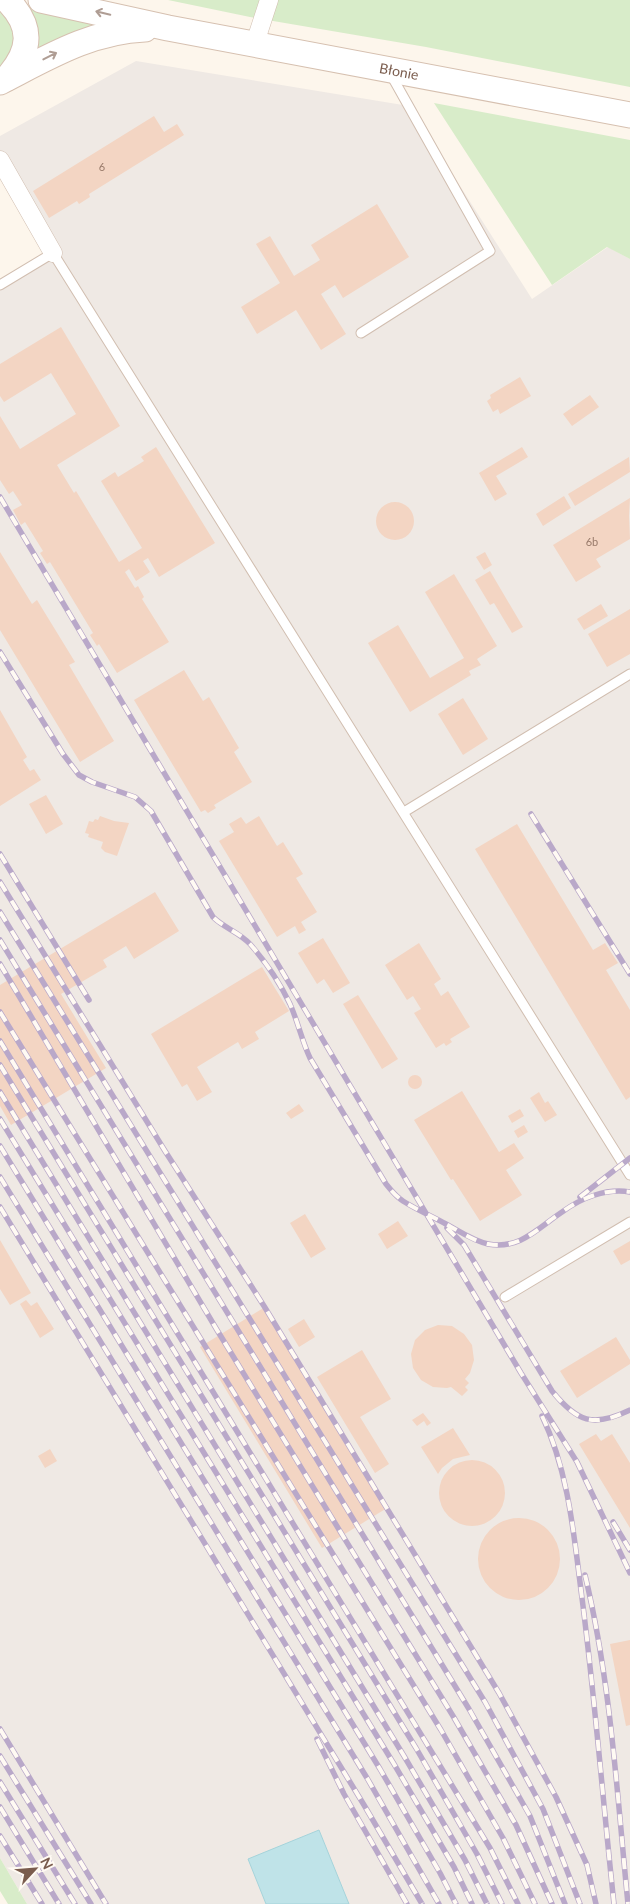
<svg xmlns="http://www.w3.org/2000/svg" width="630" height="1904" viewBox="0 0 630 1904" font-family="Lato,sans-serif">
  <rect width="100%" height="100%" fill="#fdf6ec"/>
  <path fill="#efe9e4" d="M136,61L409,106L532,299L608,247L630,259V1904H27L0,1858V279L53,253L0,160V136Z"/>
  <path fill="#d8ecc9" d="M168,0H630V87L426,47L250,17Z
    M29,6L107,21L38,50L27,7Z
    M0,11C10,18 19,35 14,47C11,55 4,62 0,68Z
    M434,103L630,140V259L607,247L552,285Z
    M0,1858L27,1904H8L0,1891Z"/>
  <path fill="#bfe3e8" stroke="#a5d3da" d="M319,1830L349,1904H266L248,1859Z"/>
  <path fill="#f3d5c3" d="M154,116L164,132L177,124L184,135L89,194L90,197L79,204L77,201L49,218L33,191Z
    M377,204L409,257L343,298L335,285L321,294L346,334L321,350L296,310L257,334L241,307L280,283L256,244L270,236L294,276L320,260L311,245Z
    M61,327L120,426L57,465L74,493L76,491L119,562L142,548L101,481L115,472L118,477L144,461L141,457L156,447L215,543L159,577L148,558L143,561L150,572L136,581L129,569L125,572L135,588L138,586L144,597L142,599L169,642L117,673L99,644L97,646L90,635L93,633L50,562L47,564L40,553L43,551L25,522L21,525L13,510L22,505L13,491L9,494L0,480V416L20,449L76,414L51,373L4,402L0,396V364Z
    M520,377L531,396L500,414L498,409L493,412L487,401L491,398L490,395Z
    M590,395L599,407L572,426L563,414Z
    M522,447L528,457L496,476L507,494L495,501L479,473Z
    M629,457L630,472L575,506L568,494Z
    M564,496L571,508L543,526L536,514Z
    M630,498L629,516L630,539L596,559L601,567L576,582L553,545Z
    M376 521a19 19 0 1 1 38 0a19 19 0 1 1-38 0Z
    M0,552L32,604L37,600L75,662L69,665L114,741L80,762L0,630Z
    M485,552L492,565L484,570L476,557Z
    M490,571L523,627L512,633L494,603L490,605L475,580Z
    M454,574L497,646L477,659L481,665L469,671L471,675L410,712L368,643L398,625L430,678L464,658L425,592Z
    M601,604L608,616L584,630L577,619Z
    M630,609V654L607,667L588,634Z
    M184,670L203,701L209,697L239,748L234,752L252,782L214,805L216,808L208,813L205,810L201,812L134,700Z
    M463,698L488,739L463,755L438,714Z
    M0,710L27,757L23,760L30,771L34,769L41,780L0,806Z
    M46,795L63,824L46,834L29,804Z
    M100,816L114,821L129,823L117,856L105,852L101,848L103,842L88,837L89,834L85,833L89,821L93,822L95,819L98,820Z
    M259,816L277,846L283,842L303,874L296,878L317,912L301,922L306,930L299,934L295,926L277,937L219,841L234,832L229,824L241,817L246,824Z
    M517,824L593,950L605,943L618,963L606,970L630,1010V1097L626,1100L475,849Z
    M155,892L179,931L134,959L126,946L103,960L107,967L61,994L106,1068L11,1125L0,1106V985Z
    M323,938L350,983L333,993L324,979L317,984L298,953Z
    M419,943L441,979L434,984L441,996L448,991L470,1027L450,1039L452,1042L446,1046L444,1043L436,1048L414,1013L421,1009L413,996L407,1000L385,965Z
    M262,967L289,1011L255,1032L259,1039L242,1049L238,1042L197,1067L212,1092L197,1101L187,1084L182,1087L151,1034Z
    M358,995L398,1059L382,1069L343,1004Z
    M408 1082a7 7 0 1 1 14 0a7 7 0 1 1-14 0Z
    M462,1091L499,1152L514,1143L524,1158L506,1170L522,1195L480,1221L453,1179L451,1180L414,1120Z
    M539,1092L545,1103L548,1101L557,1115L545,1122L530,1098Z
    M299,1104L304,1111L291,1119L286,1113Z
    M520,1109L524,1116L512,1123L508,1116Z
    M524,1125L528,1132L518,1138L514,1131Z
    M305,1214L326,1249L311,1258L290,1223Z
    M398,1221L408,1236L387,1249L378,1234Z
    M0,1240L31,1293L10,1305L0,1289Z
    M630,1241V1260L621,1265L613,1251Z
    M26,1300L31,1306L37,1302L54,1329L40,1338L20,1304Z
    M265,1307L387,1508L322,1548L200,1347Z
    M304,1319L315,1337L299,1347L288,1329Z
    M438,1325L452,1326L464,1334L472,1345L474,1360L470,1373L465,1379L469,1383L465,1387L468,1390L462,1396L451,1387L447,1388L433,1387L421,1380L413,1368L411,1354L415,1340L425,1330Z
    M616,1337L630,1360V1364L577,1398L560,1371Z
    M362,1350L391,1399L360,1417L389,1464L375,1473L317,1377Z
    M423,1413L431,1423L427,1426L424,1421L417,1426L412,1420Z
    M453,1428L470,1455L453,1459L442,1468L438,1474L421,1447Z
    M596,1434L601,1441L612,1434L630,1463V1528L579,1444Z
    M50,1449L57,1461L45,1468L38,1456Z
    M439 1493a33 33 0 1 1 66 0a33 33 0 1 1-66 0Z
    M478 1559a41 41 0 1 1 82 0a41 41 0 1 1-82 0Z
    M630,1640V1725L626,1726L610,1644Z"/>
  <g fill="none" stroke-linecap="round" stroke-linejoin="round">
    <g stroke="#d1beb0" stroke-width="11">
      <path id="lane" d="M0,285L53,253L630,1175
        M361,333L490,251L390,73
        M404,812L630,674
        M505,1297L630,1222"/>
    </g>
    <g stroke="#d1beb0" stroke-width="19">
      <path id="street" d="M255,43L269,0
        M0,160L53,253"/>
    </g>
    <g stroke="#d6c0b0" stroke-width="27">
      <g id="secondary">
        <path d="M7,0C34,27 31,51 7,78"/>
        <path id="s1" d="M41,0L168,28L630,115"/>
        <path d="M0,82C47,58 91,31 145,29"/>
      </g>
    </g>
    <use href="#lane" stroke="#fff" stroke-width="9"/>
    <use href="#street" stroke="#fff" stroke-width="18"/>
    <use href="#secondary" stroke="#fff" stroke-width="25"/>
    <g stroke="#b9a8c9" stroke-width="5.5">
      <path id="rail" d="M0,497L521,1373L577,1462L630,1573
        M0,652L63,754L79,775L92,782L135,797L151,811L213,917C224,928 239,932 250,944C265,961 280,983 290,1004C298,1022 302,1041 310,1058L386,1184C390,1189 394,1194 399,1198C408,1206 434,1217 446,1224C459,1231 473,1241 488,1244C520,1250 538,1228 562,1212C581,1198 606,1188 630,1192
        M531,814L630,974
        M0,854L89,1000
        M0,882L165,1151L264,1306L499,1693L556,1797L587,1865L596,1904
        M0,912L485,1702L543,1809L580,1904
        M0,940L469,1709L530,1816L565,1904
        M0,964L217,1330L453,1716L516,1825L552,1904
        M0,1012L441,1730L503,1838L535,1904
        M0,1041L490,1848L518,1904
        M0,1065L416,1748L477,1854L502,1904
        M0,1092L404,1756L465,1860L487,1904
        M0,1119L394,1764L454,1867L472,1904
        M0,1146L380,1769L440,1873L456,1904
        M0,1177L367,1778L439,1904
        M580,1197L630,1158
        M0,1207L364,1805L422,1904
        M447,1228L464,1245L552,1391C577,1422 593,1428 630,1410
        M542,1416C569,1472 574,1537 582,1598C595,1699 603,1802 614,1904
        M613,1522L630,1550
        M585,1575C611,1683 617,1794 628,1904
        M0,1729L106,1904
        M317,1739L344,1794L407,1904
        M0,1756L91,1904
        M0,1782L75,1904
        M0,1807L59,1904
        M0,1836L42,1904"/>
    </g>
    <use href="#rail" stroke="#fffaf3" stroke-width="4" stroke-dasharray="11" stroke-linecap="butt"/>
  </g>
  <defs><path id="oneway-shaft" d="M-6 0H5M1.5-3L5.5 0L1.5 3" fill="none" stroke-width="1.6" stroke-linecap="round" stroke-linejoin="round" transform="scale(1.25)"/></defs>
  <g stroke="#af9d94">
    <use href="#oneway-shaft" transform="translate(103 13) rotate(-167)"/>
    <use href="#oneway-shaft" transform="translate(50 56) rotate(-27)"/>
  </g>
  <g text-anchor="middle" stroke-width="4.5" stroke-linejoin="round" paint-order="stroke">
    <g font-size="11" fill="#987a6a">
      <text x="102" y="171">6</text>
      <text x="592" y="546">6b</text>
    </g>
    <g font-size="14" fill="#7a5c4d" stroke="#fffaf3">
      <text dy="5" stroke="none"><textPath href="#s1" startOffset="365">Błonie</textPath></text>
    </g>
  </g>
  <g transform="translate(35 1869) rotate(64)" stroke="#fffaf3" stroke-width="4" paint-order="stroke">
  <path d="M0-4L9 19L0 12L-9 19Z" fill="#7a5c4d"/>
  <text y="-8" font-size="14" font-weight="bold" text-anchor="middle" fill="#7a5c4d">N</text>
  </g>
</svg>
